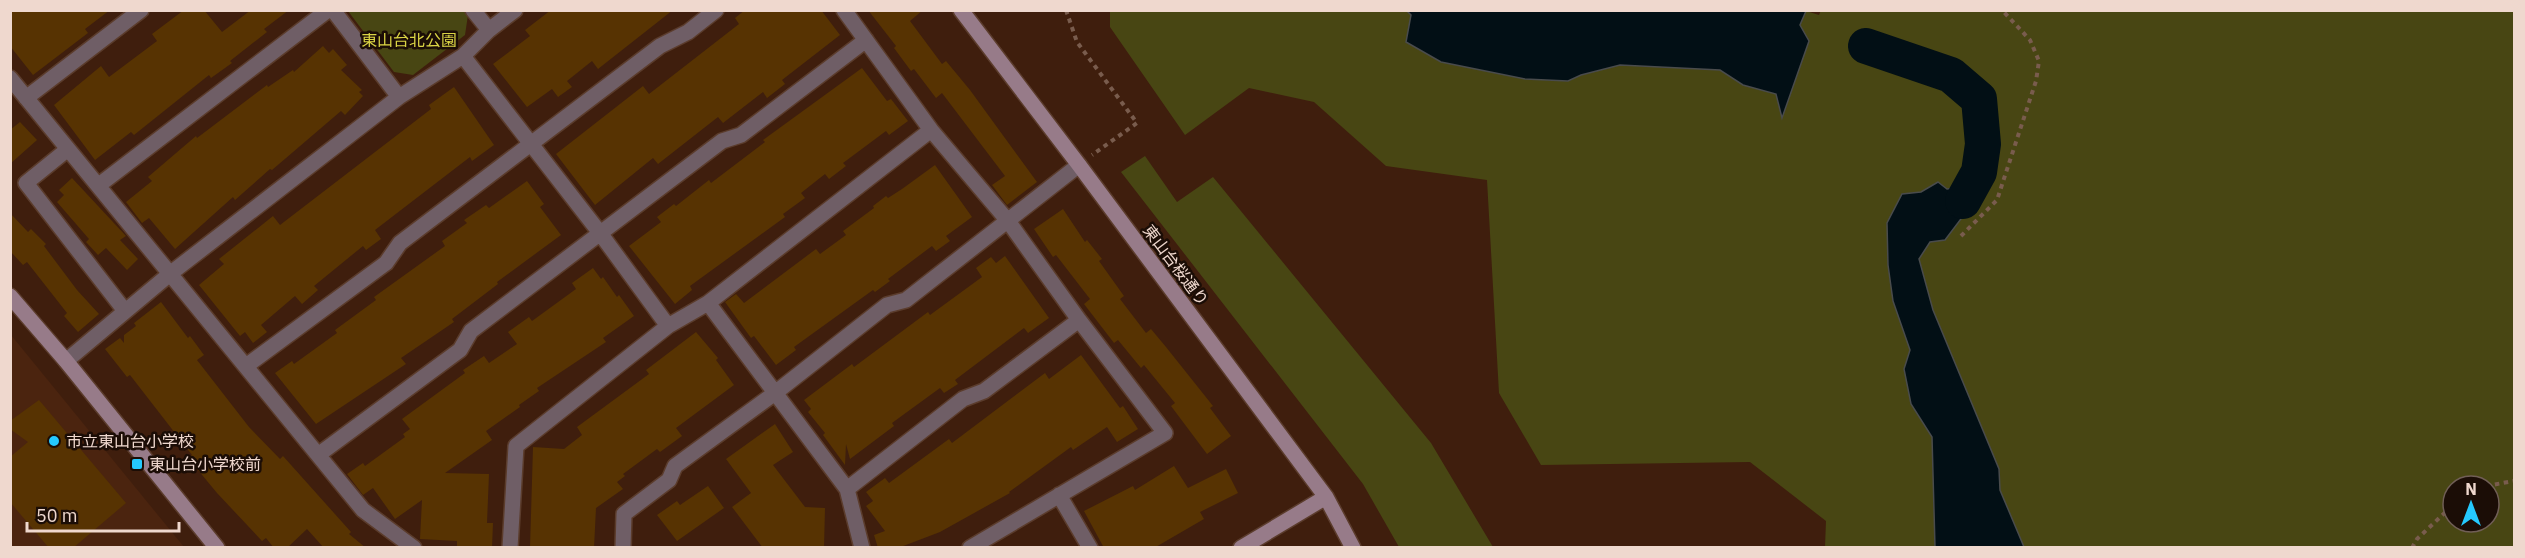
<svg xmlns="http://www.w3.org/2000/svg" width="2525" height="558" viewBox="0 0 2525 558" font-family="'IBM Plex Sans','Noto Sans JP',sans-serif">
  <rect width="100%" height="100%" fill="#3f1e0d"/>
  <path fill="#4b240f" d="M11,335L184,547H11Z"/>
  <path fill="#484613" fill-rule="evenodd" d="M1821,10L2514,11V547H1825L1826,521L1750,462L1541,465L1499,393L1487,180L1386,166L1314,102L1249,88L1185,135L1110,27V11H1407L1411,15L1568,81L1581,75L1620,65L1721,70L1743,85L1776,94L1782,117L1809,41L1800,25L1806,11L1819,15ZM2453,486H2489V522H2453Z
    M348,11H464L468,15L465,35L413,75L394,72Z
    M1145,156L1177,202L1213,177L1431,443L1493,547H1399L1363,484L1121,172Z"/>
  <path fill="#020f15" stroke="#494b4c" stroke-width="1.5" d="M1407,11H1806L1800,25L1809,41L1782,118L1776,94L1743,85L1720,70L1620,65L1581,75L1568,81L1525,79L1441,62L1406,42L1411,15Z
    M1938,182L1947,189L1957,188L1967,211L1945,240L1930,242L1919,259L1933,310L1999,469L2000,490L2024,547H1935L1932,437L1911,404L1904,369L1910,350L1893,301L1888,265L1887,223L1902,194L1921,192Z"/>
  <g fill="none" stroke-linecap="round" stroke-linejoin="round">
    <path stroke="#020f15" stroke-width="36" d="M1866,46L1951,75L1979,99L1983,144L1979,172L1963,201"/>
  </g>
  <path fill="#573302" d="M10,10H110L85,29L88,33L33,75L10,46Z
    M184,10H204L222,32L251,10H289L264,29L267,32L230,61L232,63L211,78L209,75L134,135L131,132L95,160L54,105L101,66L109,77L157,41L152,34Z
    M551,10H673L598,69L592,61L567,81L572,87L558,97L552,89L527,107L493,64L530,36L525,30Z
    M745,10H821L840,35L782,80L785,84L767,98L763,92L723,123L718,117L658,164L653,158L595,205L556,154L643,86L649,94L739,24L735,18Z
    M868,10H923L910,21L942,64L946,61L970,90L1037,182L1007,205L992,185L1005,176L942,93L936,98L914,69L911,71L894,48L896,46Z
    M323,46L329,53L333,49L347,65L341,70L362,90L359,92L363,96L345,115L341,111L272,170L270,169L235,200L233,197L175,249L149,218L142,223L126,202L152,181L148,177L196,136L197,138L267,85L268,87L293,70L294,72Z
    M862,68L887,101L891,99L908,121L889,135L886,131L843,163L846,166L829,179L825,174L801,193L805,198L783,214L785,217L690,286L692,290L675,304L629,246L661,222L657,217L674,204L676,206L709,180L711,183L765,142L763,140Z
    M454,87L494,145L472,161L470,157L375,230L381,239L366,250L363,246L314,286L318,290L302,304L295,296L261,325L267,332L253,343L245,332L240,336L199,285L224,264L219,259L273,216L280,225L431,109L429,105Z
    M20,122L37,140L10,164V130Z
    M935,165L972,217L946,236L950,241L936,251L932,246L888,279L890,281L875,292L873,290L794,347L796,350L776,365L754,336L751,338L725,302L736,294L744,303L816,249L820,254L846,235L843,231L874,208L873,206L886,196L888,198L902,189Z
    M72,178L126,236L120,240L138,259L127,270L106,248L98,255L86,242L89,239L57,202L64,195L59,190Z
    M527,181L544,204L540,207L561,235L497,282L498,284L452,319L454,322L401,358L406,364L316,424L275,373L292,361L294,364L337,333L335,330L376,300L374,297L445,246L442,241L467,223L464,220L486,205L489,208Z
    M1063,209L1085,242L1087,240L1102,259L1099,261L1124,296L1120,299L1146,333L1151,329L1166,347L1213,406L1210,408L1231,436L1207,454L1171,406L1175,403L1144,365L1141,368L1118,340L1114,343L1084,304L1090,299L1056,255L1053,257L1034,229Z
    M10,213L28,232L31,229L46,244L44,246L77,290L99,314L78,332L64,316L67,313L27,262L23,265L10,251Z
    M1005,256L1049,318L1028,333L1024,328L955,380L958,384L944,393L940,388L892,423L894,426L850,459L846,444L845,465L823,435L825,433L808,412L811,409L804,400L852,364L854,367L928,312L930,315L982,277L976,268L991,257L996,263Z
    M593,268L601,279L603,277L617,297L619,295L634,316L603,338L606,342L537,388L539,391L519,405L520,407L486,431L492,440L445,473L489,474L487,523H493L492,548H457V541L420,539L422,500L395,519L373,488L363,495L347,474L363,463L365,466L405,437L403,434L410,429L402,419L465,373L463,370L484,356L489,363L517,344L508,332L529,317L532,321L576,289L572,283Z
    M161,302L188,338L190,336L204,355L197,360L249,427L280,459L283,456L351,532L349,534L366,548H324L307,529L287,548H274L266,538L262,541L217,493L188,458L192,455L130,375L127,377L105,349L120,338L124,343V335L136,326L134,323Z
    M696,332L718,358L716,360L734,385L676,428L682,436L660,452L657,449L623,474L625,476L617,482L623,489L596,508L594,548H530L533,447L564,449L582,435L577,427L649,374L646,370Z
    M1081,355L1120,408L1123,406L1138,429L1117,442L1107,427L1073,450L1071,447L1009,492L1010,493L940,532L898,548H878L874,535L885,531L866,506L873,501L866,492L885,478L889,483L949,439L952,443L1045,373L1049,379Z
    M39,400L126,503L73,548H49L10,502V457L28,442L10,429V421Z
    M775,424L793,452L773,465L805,507L825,508L824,548H763L732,507L751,493L726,459Z
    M1174,466L1188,488L1226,469L1238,493L1200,512L1204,519L1154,548H1104L1084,511L1133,486L1135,490Z
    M708,486L724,508L677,541L657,515L677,501L680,505Z"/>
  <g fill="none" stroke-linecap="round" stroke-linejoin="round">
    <g stroke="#5b3c2c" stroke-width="18">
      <path id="street" d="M333,10L399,97
        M473,10L489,30
        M844,10L931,130L1008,221L1079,320L1165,433L970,548
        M463,56L600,233L668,326
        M10,78L363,510L414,548
        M26,98L141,10
        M68,149L26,183L125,311
        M99,185L328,10
        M708,303L847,489L862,548
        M66,361L171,273L399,97L463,56L489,30L515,10
        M246,366L386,263L400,243L660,46L688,32L716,10
        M318,455L460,350L471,331L722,141L741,135L866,40
        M847,489L963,399L984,391L1079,320
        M1059,495L1090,548
        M510,548L516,446L668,326L708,303L931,130
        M623,548L624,514L669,480L675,466L775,393L887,305L906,300L1079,165"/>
    </g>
    <g stroke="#5b3c2c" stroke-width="18">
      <path id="secondary" d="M961,10L1079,165L1326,497L1353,548
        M10,296L66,361L217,548
        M1241,548L1326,497"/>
    </g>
    <path stroke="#795c4d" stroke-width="4" stroke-dasharray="4.5 4.5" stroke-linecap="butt" d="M1066,10L1077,42L1137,123L1092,155
      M1961,236L1997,200L2036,81L2039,61L2030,40L2002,10
      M2486,486L2514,481
      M2412,548L2417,539L2453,505"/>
    <use href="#street" stroke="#6f5e66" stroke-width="15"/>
    <use href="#secondary" stroke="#977b89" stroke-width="15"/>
  </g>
  <g fill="#25c9fe" stroke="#1b0d06" stroke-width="2">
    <circle cx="54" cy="441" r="6"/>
    <rect x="131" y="458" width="12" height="12" rx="3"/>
  </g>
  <g text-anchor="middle" stroke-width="5" stroke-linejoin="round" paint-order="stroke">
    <g font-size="16" fill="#dad445" stroke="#1b0d06">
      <text x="409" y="46">東山台北公園</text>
    </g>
    <g font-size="16" fill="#efd8ce" stroke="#1b0d06">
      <text transform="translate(1176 265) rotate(53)" y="6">東山台桜通り</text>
    </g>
    <g font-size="16" fill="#efd8ce" stroke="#1b0d06" text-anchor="start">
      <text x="66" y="447">市立東山台小学校</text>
      <text x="149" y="470">東山台小学校前</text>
    </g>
  </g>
  <rect width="2525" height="558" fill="none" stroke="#efd8ce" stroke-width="24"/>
  <g transform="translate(2471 504)"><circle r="28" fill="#1b0d06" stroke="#705e56" stroke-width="1.5"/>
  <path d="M0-4.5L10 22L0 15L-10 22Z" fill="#25c9fe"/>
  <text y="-9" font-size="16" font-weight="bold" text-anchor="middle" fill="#efd8ce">N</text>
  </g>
  <path d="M27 522v9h152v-9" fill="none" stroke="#efd8ce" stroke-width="3"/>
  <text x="36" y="522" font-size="18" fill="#efd8ce" stroke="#1b0d06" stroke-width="4.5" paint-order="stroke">50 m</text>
</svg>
